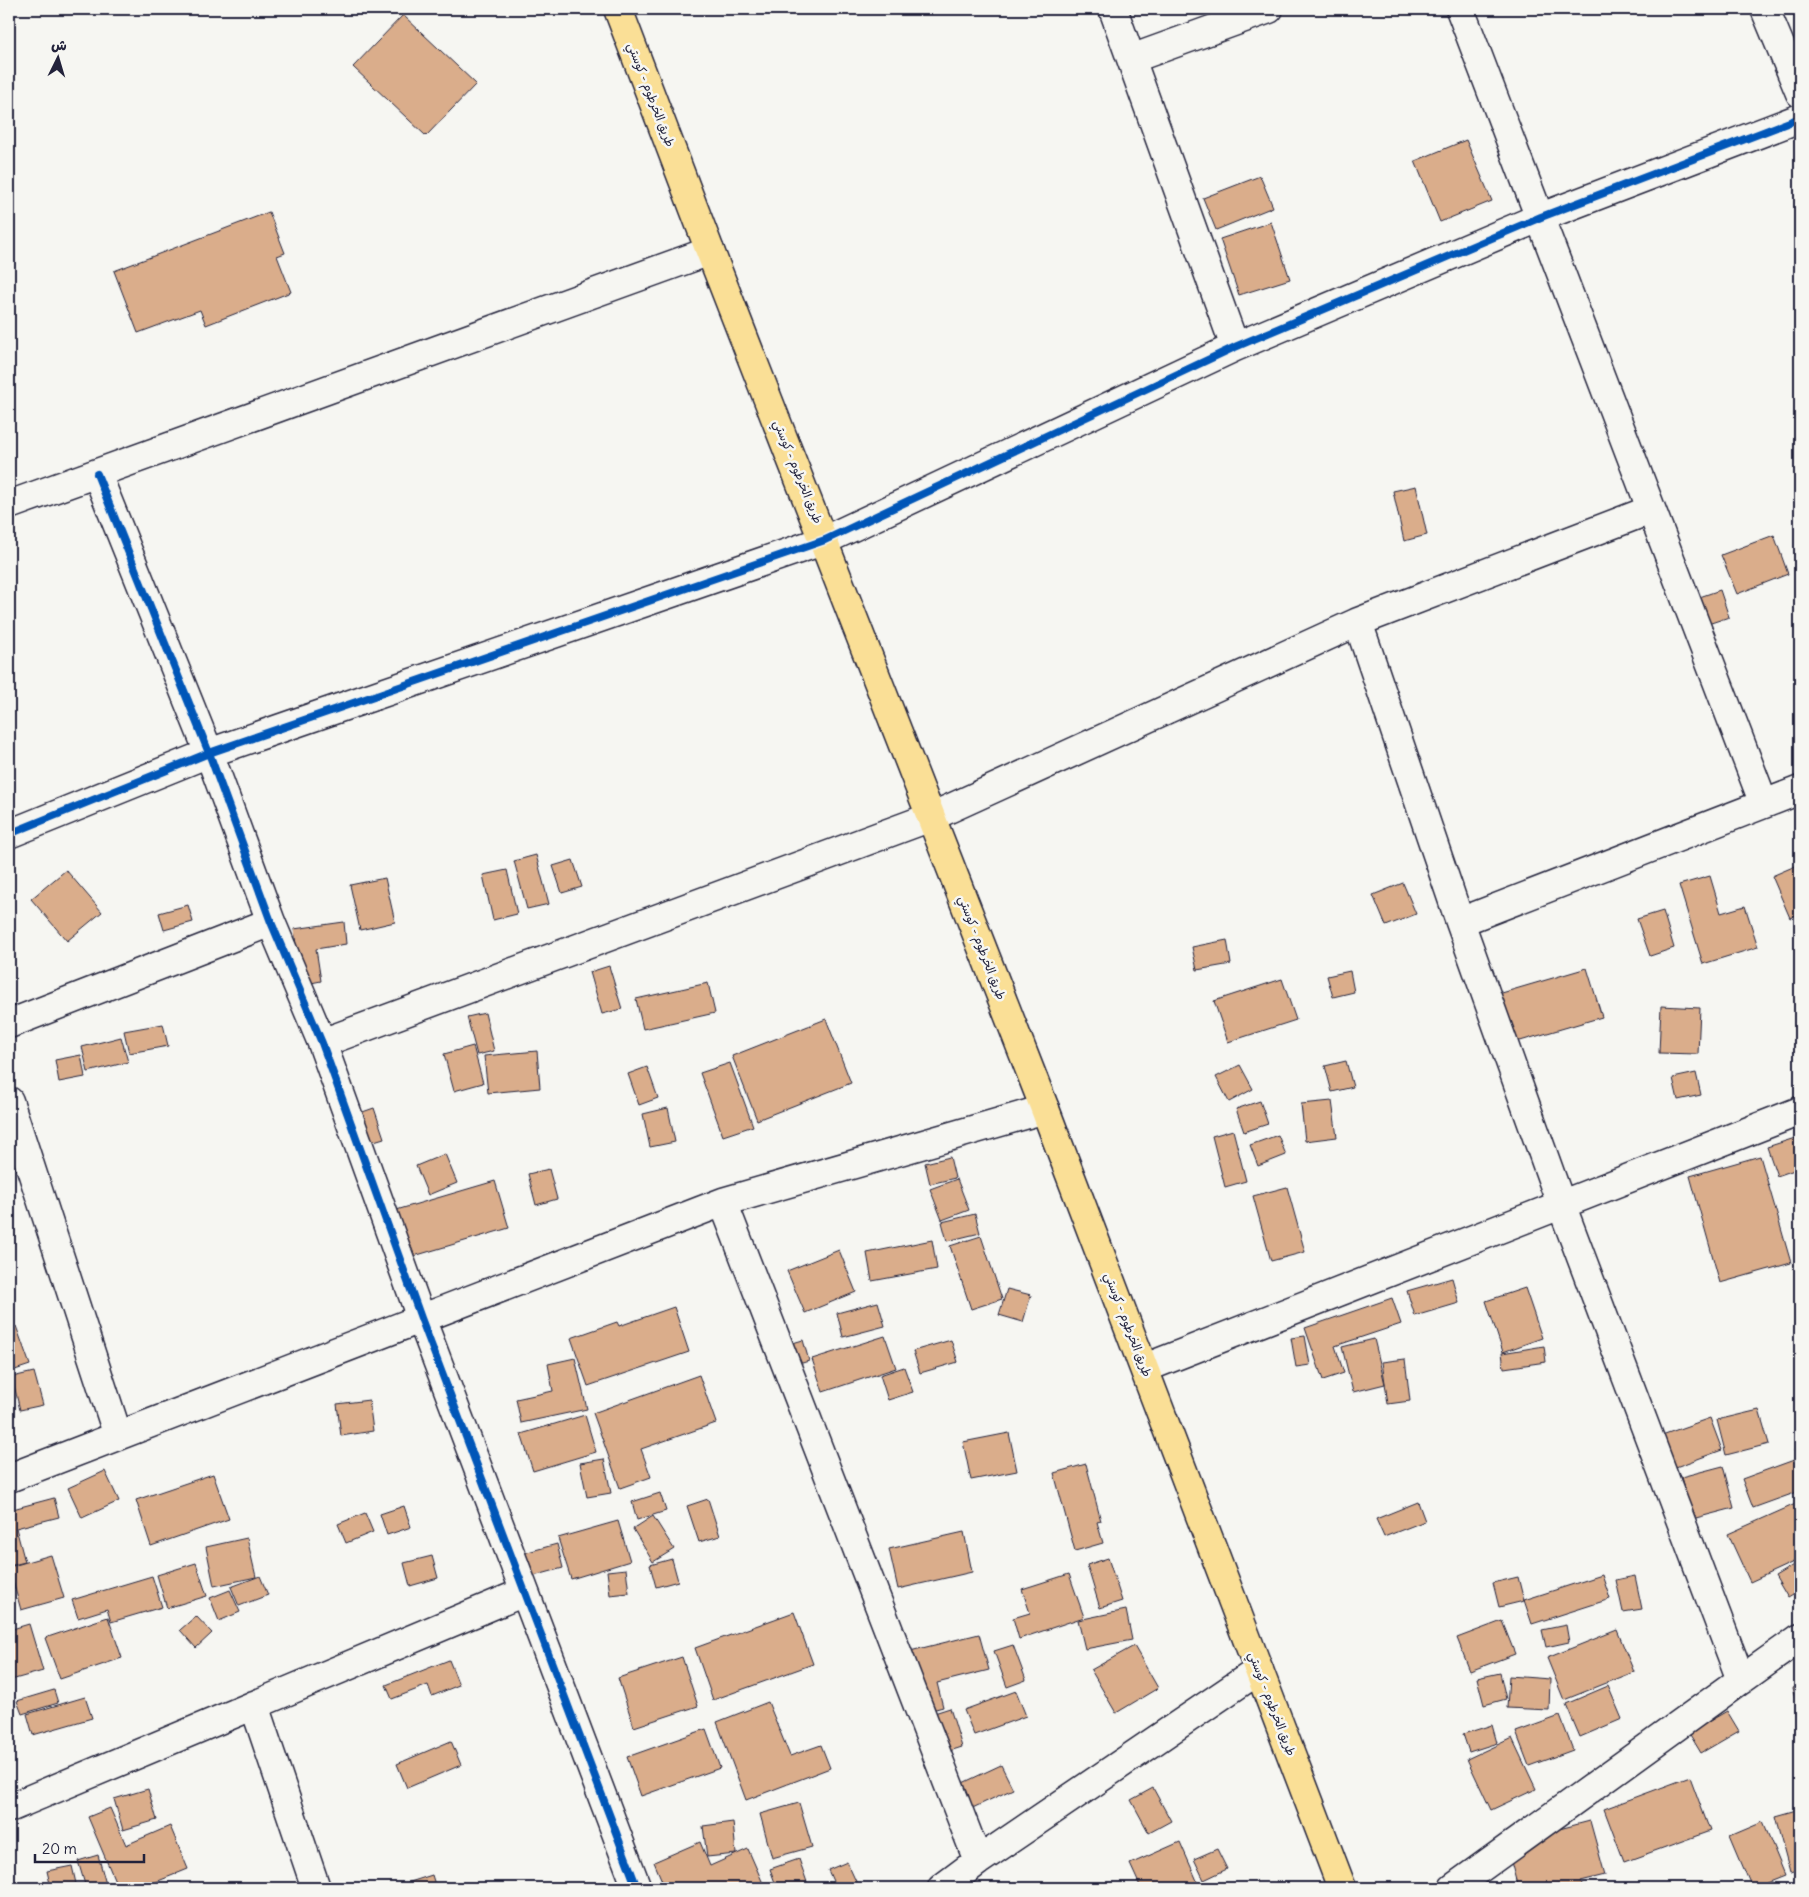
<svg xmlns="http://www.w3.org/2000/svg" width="1809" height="1897" viewBox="0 0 1809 1897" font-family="Delius,'Playpen Sans Arabic',sans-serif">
  <rect width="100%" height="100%" fill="#f6f6f2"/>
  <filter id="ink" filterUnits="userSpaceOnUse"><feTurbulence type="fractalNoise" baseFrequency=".02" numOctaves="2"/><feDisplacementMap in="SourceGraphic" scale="10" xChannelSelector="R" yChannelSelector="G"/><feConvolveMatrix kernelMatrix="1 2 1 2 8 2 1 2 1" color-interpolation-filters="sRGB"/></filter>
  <g filter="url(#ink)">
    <path fill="#daad8b" stroke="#22223b" d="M403,15L476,84L426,136L353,67Z
      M1466,140L1492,201L1440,222L1415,161Z
      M1260,176L1273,207L1216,230L1203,198Z
      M269,212L285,253L277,256L291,292L206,325L200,310L138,333L114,271Z
      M1271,222L1290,279L1239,295L1220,239Z
      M1416,486L1427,535L1404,541L1393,491Z
      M1774,535L1788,574L1737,594L1721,555Z
      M1720,590L1729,617L1696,628L1688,601Z
      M536,855L549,904L527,909L514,861Z
      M573,860L582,887L562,893L553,866Z
      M1800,864V913L1790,918L1772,876Z
      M66,870L102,912L67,941L31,899Z
      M507,870L517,914L493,920L483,875Z
      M1710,876L1721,913L1745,906L1758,947L1703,964L1679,885Z
      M385,878L395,922L360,930L350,885Z
      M1403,883L1416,914L1386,926L1373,895Z
      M188,905L193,922L164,930L159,913Z
      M1663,911L1674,948L1650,956L1637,919Z
      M344,922L346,944L316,949L321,981L301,985L294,929Z
      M1227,940L1231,964L1197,970L1192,947Z
      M609,966L622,1009L602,1014L590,972Z
      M1587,968L1602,1017L1510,1044L1495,995Z
      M1350,971L1354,992L1333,997L1327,976Z
      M1282,979L1296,1020L1228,1042L1214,1001Z
      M708,983L715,1013L643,1029L636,999Z
      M1661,1006L1700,1008L1698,1054L1659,1053Z
      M485,1013L494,1051L477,1055L467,1017Z
      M826,1019L851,1083L757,1120L732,1056Z
      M163,1024L168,1046L129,1053L124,1031Z
      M121,1037L128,1062L88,1072L82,1047Z
      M473,1046L483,1083L454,1091L444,1054Z
      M537,1051L540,1088L488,1093L484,1056Z
      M81,1055L85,1077L59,1082L55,1060Z
      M1346,1061L1353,1087L1332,1092L1325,1066Z
      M730,1063L753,1126L723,1136L700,1073Z
      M1240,1065L1253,1089L1229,1102L1216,1077Z
      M647,1067L658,1098L639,1105L628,1074Z
      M1696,1073L1701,1095L1678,1100L1673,1078Z
      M1260,1101L1268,1124L1244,1132L1236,1109Z
      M1332,1101L1337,1137L1305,1141L1301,1104Z
      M374,1108L384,1138L364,1144L354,1115Z
      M668,1108L675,1142L650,1147L643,1114Z
      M1233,1130L1246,1181L1225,1187L1212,1136Z
      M1278,1135L1286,1155L1258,1166L1250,1145Z
      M1795,1138L1800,1154V1168L1777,1176L1767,1147Z
      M445,1154L457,1183L428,1195L416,1166Z
      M1760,1156L1791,1263L1720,1283L1690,1176Z
      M950,1157L955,1178L930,1184L925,1163Z
      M549,1169L557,1199L536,1205L528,1174Z
      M957,1179L969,1210L942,1220L930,1189Z
      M495,1181L509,1228L407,1258L393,1211Z
      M1287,1187L1305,1252L1271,1261L1253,1196Z
      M975,1214L980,1233L947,1241L942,1222Z
      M981,1236L1002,1299L971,1309L950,1246Z
      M932,1240L937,1269L872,1281L867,1253Z
      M839,1250L856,1292L805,1313L787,1271Z
      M1452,1278L1459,1303L1415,1316L1407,1291Z
      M1525,1288L1542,1338L1503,1352L1486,1301Z
      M1007,1289L1031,1295L1023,1322L999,1315Z
      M1392,1298L1401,1324L1335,1346L1344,1373L1323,1380L1305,1328Z
      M878,1302L885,1326L843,1337L837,1313Z
      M674,1307L689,1352L588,1386L571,1338L617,1322L619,1326Z
      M16,1326L30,1365L9,1372V1328Z
      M885,1336L896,1368L823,1392L812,1359Z
      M1305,1336L1310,1365L1296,1367L1291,1338Z
      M1374,1339L1385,1384L1353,1392L1342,1347Z
      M803,1340L809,1361L785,1368L779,1347Z
      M951,1340L958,1362L920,1373L913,1351Z
      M1544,1346L1546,1362L1504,1368L1502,1353Z
      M575,1358L587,1409L521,1423L516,1399L553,1391L548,1364Z
      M1405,1359L1410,1401L1388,1404L1382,1362Z
      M904,1367L913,1392L888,1400L880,1375Z
      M34,1372L43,1405L20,1410L12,1377Z
      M699,1375L716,1423L641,1449L651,1477L620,1488L593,1413Z
      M369,1400L373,1431L341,1436L337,1404Z
      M1759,1410L1769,1444L1726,1455L1717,1420Z
      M585,1415L596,1452L533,1471L521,1434Z
      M1710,1418L1722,1450L1673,1468L1662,1435Z
      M1009,1433L1017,1471L971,1480L963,1442Z
      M1800,1448V1469L1794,1450Z
      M604,1459L611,1493L587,1497L580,1463Z
      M1794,1460L1800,1477V1491L1753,1508L1742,1479Z
      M1086,1464L1101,1521L1097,1522L1103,1543L1075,1551L1054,1473Z
      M1723,1466L1734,1508L1692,1519L1681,1477Z
      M105,1471L119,1501L82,1518L68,1488Z
      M213,1474L229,1519L151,1546L136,1500Z
      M660,1493L666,1511L637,1520L632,1502Z
      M54,1498L59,1517L16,1528L25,1562L9,1566V1510Z
      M708,1499L720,1536L699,1542L687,1506Z
      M1418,1502L1425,1521L1384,1537L1376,1519Z
      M1800,1502V1559L1750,1582L1728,1534Z
      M404,1506L411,1527L387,1535L380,1514Z
      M365,1513L373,1532L346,1543L338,1524Z
      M653,1516L674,1549L653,1562L633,1529Z
      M618,1521L630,1561L571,1579L558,1538Z
      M964,1532L972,1572L898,1589L889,1549Z
      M247,1538L256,1577L214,1586L206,1547Z
      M557,1544L563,1568L530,1577L524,1553Z
      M51,1555L64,1598L21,1610L9,1567Z
      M432,1556L438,1578L410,1586L404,1563Z
      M1108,1558L1122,1601L1100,1608L1087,1565Z
      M672,1559L678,1581L656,1587L650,1565Z
      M1800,1561V1591L1788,1598L1775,1576Z
      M196,1563L207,1596L167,1608L157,1575Z
      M626,1569L629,1593L610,1595L607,1571Z
      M1069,1574L1084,1617L1019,1639L1013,1618L1030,1613L1022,1589Z
      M1602,1575L1610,1599L1532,1624L1524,1600Z
      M152,1576L162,1607L111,1622L107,1609L78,1618L72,1600Z
      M260,1576L268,1595L239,1606L231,1587Z
      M1635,1576L1642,1609L1623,1612L1616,1580Z
      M1518,1577L1524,1601L1499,1607L1493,1583Z
      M230,1590L240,1612L219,1621L210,1598Z
      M1126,1610L1132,1640L1085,1649L1078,1620Z
      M794,1612L813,1664L713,1700L695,1648Z
      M196,1616L212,1633L196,1648L180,1630Z
      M108,1617L122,1658L60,1679L45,1638Z
      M1502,1621L1515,1654L1470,1671L1457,1638Z
      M29,1624L43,1671L11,1680L9,1672V1630Z
      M1566,1625L1569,1642L1546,1647L1542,1630Z
      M1617,1630L1634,1672L1564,1700L1547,1658Z
      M979,1634L989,1670L937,1683L943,1707L921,1713L906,1652Z
      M1013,1645L1026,1680L1007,1687L994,1651Z
      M1134,1646L1158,1688L1116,1713L1091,1670Z
      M682,1657L698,1706L634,1727L618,1678Z
      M449,1660L459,1685L432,1696L428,1685L392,1699L386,1685Z
      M1500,1673L1506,1699L1484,1705L1477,1678Z
      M1509,1676L1550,1679L1549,1710L1507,1708Z
      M1800,1685V1716L1792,1688Z
      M1608,1686L1622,1719L1580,1737L1566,1704Z
      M54,1690L58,1703L22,1714L17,1701Z
      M1016,1691L1026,1716L974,1735L964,1710Z
      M85,1697L92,1718L33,1735L27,1714Z
      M768,1702L790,1756L821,1745L830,1768L746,1800L717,1722Z
      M950,1708L962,1747L937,1755L925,1716Z
      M1727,1711L1739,1731L1701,1753L1689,1733Z
      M1560,1716L1573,1750L1529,1766L1516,1732Z
      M1492,1725L1497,1743L1469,1752L1463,1734Z
      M706,1729L720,1768L641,1796L627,1757Z
      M1512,1738L1536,1789L1491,1810L1467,1759Z
      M451,1741L461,1765L407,1788L397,1764Z
      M1001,1765L1013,1789L964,1812L952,1788Z
      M1690,1777L1710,1831L1624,1862L1604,1809Z
      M1153,1788L1171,1821L1149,1833L1131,1800Z
      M148,1789L157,1820L123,1830L114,1799Z
      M799,1803L812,1847L772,1858L760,1814Z
      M110,1808L126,1845L170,1826L188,1869L141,1888H118L88,1817Z
      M1800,1809V1869L1790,1872L1775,1816Z
      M1590,1821L1605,1875L1581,1881L1583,1888H1518L1506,1843Z
      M733,1822L736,1854L707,1857L703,1826Z
      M1763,1822L1785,1875L1752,1888L1730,1836Z
      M700,1842L710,1866L748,1849L765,1888H665L654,1862Z
      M1180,1842L1198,1883L1187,1888H1141L1130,1864Z
      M1217,1849L1227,1869L1204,1880L1194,1859Z
      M98,1855L107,1888H86L78,1861Z
      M799,1859L809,1888H777L770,1869Z
      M847,1862L859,1888H836L828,1870Z
      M72,1866L77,1888H51L47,1871Z
      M432,1875L436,1888H408L407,1883Z"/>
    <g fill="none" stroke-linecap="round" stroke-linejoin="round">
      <g stroke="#22223b" stroke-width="31">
        <path id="minor" d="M1113,9L1235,347
          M1460,9C1563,273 1661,540 1764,804
          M1765,9L1800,93
          M1131,59L1269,9
          M97,474L209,753L271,922L322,1043L421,1318L637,1888
          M9,505L710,251
          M1358,622L1460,922L1561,1204L1741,1680L1800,1638
          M9,834L209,753L825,540L1235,347L1541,217L1800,118
          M1460,922L1800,790
          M9,1024L271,922
          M322,1043L931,817L1358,622L1650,510
          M9,1101L118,1436
          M723,1202L978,1861
          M1145,1368L1800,1111
          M9,1478L723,1202L1045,1109
          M254,1705L316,1888
          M9,1808L524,1592
          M942,1888L978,1861L1259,1670
          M1453,1888L1741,1680"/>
      </g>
      <g stroke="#22223b" stroke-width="31">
        <path id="highway" d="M618,9L710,251L1045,1109L1342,1888"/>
      </g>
      <use href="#minor" stroke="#f6f6f2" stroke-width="28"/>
      <use href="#highway" stroke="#fadf96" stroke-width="28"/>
      <g stroke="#f6f6f2" stroke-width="11">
        <path id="cycleway" d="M97,474L209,753L271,922L322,1043L421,1318L637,1888
          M9,834L209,753L825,540L1235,347L1541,217L1800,118"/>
      </g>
      <use href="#cycleway" stroke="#0057b8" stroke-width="8"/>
    </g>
  </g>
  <g text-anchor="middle" stroke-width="5" stroke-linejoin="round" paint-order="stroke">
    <g font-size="12" fill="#22223b" stroke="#f6f6f2">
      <text transform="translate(651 95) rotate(69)" y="4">طريق الخرطوم - كوستي</text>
      <text transform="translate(798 472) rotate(68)" y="4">طريق الخرطوم - كوستي</text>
      <text transform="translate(982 948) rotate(69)" y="4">طريق الخرطوم - كوستي</text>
      <text transform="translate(1128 1325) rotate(69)" y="4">طريق الخرطوم - كوستي</text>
      <text transform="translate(1272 1704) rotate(69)" y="4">طريق الخرطوم - كوستي</text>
    </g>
  </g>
  <rect width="1809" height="1897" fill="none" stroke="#f6f6f2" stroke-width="30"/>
  <rect x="15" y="15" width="1779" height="1867" fill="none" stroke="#22223b" stroke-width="2" filter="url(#ink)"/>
  <g transform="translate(58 58) rotate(5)" stroke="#f6f6f2" stroke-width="4" paint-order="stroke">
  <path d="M0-4L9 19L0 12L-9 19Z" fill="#22223b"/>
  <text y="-8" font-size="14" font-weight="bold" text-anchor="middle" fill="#22223b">ش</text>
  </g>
  <path d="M35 1854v8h109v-8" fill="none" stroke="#22223b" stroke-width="2.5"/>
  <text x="42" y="1854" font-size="15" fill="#22223b" stroke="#f6f6f2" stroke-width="4" paint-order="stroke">20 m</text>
</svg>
